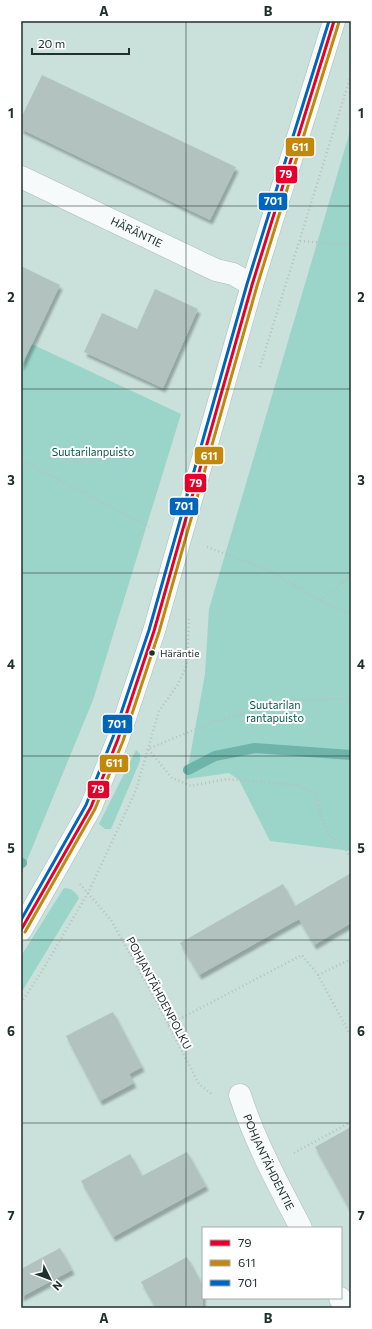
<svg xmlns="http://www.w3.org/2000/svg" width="372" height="1329" viewBox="0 0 372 1329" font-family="Commissioner,sans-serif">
  <defs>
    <filter id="shadow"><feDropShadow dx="2.5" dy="4.5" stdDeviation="1" flood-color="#0004"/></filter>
  </defs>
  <rect width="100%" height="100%" fill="#cae0db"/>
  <path fill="#9bd4c9" d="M351,128V851L270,841L239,780L229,773L186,779L205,674L209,609Z
    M21,339L181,414L93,700L21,875Z
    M136,750L140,754V761L111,829H105L99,824Z
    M64,888C71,888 76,892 79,898L21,993V956Z"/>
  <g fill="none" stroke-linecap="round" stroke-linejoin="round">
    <path stroke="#6eb4a9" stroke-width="10" d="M188,770L215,756L255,748L351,755
      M21,863H22"/>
  </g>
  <path fill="#b1c2bf" filter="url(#shadow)" d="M42,75L236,167L210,220L21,129V118Z
    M21,266L60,285L21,367Z
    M155,289L198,309L163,388L84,352L102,313L137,329Z
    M351,873V923L314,945L299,919L199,975L180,943L283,884L295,906Z
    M113,1012L142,1067L129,1074L134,1083L100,1101L66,1036Z
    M351,1127V1212L315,1147Z
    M187,1152L206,1186L113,1237L81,1181L130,1154L142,1176Z
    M60,1248L72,1270L21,1297V1269Z
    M187,1257L203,1286V1308H156L141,1282Z"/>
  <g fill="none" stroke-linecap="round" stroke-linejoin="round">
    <g stroke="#abbcb8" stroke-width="23">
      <g id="minor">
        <path id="s1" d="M21,177L216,270L233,274L252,285"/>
        <path d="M21,930L91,807L118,739L154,631L252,285L334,21"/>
        <path id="s2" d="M240,1095C255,1142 278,1184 301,1228"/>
        <path d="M340,1298L345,1308"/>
      </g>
    </g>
    <path stroke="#b8c0be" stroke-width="2.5" stroke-dasharray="1 3" stroke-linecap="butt" d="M300,241L351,245
      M260,367L351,75
      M21,460L149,527
      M207,547L271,571L320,601L351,614
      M320,600L351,576
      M351,699L292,700L213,722L148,749L172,778L191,786L227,779L296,785L316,794L323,822L331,837L343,844L348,854L351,856
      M80,884L111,920L156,1001L199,1084L213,1095
      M318,975L351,959
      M21,1003L42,971L88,893L136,790L159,711L177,686L187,665L189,616
      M168,1025L302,955L318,975L351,1036
      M294,1153L351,1122"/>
    <use href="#minor" stroke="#f7fafa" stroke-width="22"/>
    <g stroke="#fff" stroke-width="6">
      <path id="bus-1" d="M21,930L91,807L118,739L154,631L252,285L334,21"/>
    </g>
    <g stroke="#fff" stroke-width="6">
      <path id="bus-2" d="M25,932L95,809L123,741L159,632L257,286L339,22"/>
    </g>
    <g stroke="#fff" stroke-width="6">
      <path id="bus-3" d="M21,920L86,805L113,737L149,630L247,284L329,21"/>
    </g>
    <use href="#bus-1" stroke="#e4002b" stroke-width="3"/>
    <use href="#bus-2" stroke="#c1880b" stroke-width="3"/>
    <use href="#bus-3" stroke="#0065bd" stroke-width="3"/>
  </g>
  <path fill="none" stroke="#20302d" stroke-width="1" stroke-opacity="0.55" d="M186,21V1308M21,206H351M21,389H351M21,573H351M21,756H351M21,940H351M21,1123H351"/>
  <circle fill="#20302d" stroke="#fff" stroke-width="1.5" cx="152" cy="653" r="3.5"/>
  <g text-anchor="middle" stroke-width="4" stroke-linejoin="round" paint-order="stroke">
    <g font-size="10" fill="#20302d" stroke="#fff" text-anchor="start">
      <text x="160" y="657">Häräntie</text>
    </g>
    <g font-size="11" fill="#20302d" stroke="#fff">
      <text dy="4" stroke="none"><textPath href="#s1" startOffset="128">HÄRÄNTIE</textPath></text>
      <text transform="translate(159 993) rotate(62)" y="4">POHJANTÄHDENPOLKU</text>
      <text dy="4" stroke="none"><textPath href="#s2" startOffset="73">POHJANTÄHDENTIE</textPath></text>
    </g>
    <g font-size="11" fill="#06574d" stroke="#fff">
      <text x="93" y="456">Suutarilanpuisto</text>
      <text x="275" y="709">Suutarilan<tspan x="275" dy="13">rantapuisto</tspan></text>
    </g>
  </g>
  <g stroke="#fff" stroke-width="1.5">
    <rect x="285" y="137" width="30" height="20" rx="4" fill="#c1880b"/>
    <rect x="275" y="165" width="23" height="19" rx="4" fill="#e4002b"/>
    <rect x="258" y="192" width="30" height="19" rx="4" fill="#0065bd"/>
    <rect x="194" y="446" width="30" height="19" rx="4" fill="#c1880b"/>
    <rect x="184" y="473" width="23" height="20" rx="4" fill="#e4002b"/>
    <rect x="169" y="497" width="30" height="19" rx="4" fill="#0065bd"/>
    <rect x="102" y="714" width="31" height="20" rx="4" fill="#0065bd"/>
    <rect x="99" y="754" width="30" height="19" rx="4" fill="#c1880b"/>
    <rect x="87" y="780" width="23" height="19" rx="4" fill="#e4002b"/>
  </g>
  <g font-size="11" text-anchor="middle" font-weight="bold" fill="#fff">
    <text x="300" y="151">611</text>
    <text x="286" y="178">79</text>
    <text x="273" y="205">701</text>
    <text x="209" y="460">611</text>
    <text x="196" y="487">79</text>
    <text x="184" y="510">701</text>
    <text x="117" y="728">701</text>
    <text x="114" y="767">611</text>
    <text x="98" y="793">79</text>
  </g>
  <rect width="372" height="1329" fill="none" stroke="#ffffff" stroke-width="44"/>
  <rect x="202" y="1227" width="140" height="72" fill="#ffffff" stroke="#a6acab"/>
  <rect x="210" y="1240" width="20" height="6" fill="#e4002b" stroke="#a6acab"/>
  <text x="238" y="1247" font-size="12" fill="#20302d">79</text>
  <rect x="210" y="1260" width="20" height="6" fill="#c1880b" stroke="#a6acab"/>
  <text x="238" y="1267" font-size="12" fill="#20302d">611</text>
  <rect x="210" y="1280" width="20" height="6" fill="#0065bd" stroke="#a6acab"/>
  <text x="238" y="1287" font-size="12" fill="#20302d">701</text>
  <g transform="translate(50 1279) rotate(132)" stroke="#ffffff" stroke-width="3" paint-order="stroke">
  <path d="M0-3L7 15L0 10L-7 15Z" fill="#20302d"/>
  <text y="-6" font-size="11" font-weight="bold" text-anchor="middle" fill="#20302d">N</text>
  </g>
  <path d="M32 48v6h97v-6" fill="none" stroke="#20302d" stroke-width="2"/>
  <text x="38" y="48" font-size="12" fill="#20302d" stroke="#ffffff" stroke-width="3" paint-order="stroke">20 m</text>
  <rect x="22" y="22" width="328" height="1285" fill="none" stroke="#20302d" stroke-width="1.5"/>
  <g font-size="13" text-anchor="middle" font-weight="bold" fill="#20302d">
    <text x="104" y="16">A</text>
    <text x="268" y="16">B</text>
    <text x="11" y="118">1</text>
    <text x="361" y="118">1</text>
    <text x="11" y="302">2</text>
    <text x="361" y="302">2</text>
    <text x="11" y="485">3</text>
    <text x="361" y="485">3</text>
    <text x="11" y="669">4</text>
    <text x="361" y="669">4</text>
    <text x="11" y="853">5</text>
    <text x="361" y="853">5</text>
    <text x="11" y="1036">6</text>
    <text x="361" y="1036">6</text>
    <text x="11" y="1220">7</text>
    <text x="361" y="1220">7</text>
    <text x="104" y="1323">A</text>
    <text x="268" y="1323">B</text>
  </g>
</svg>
